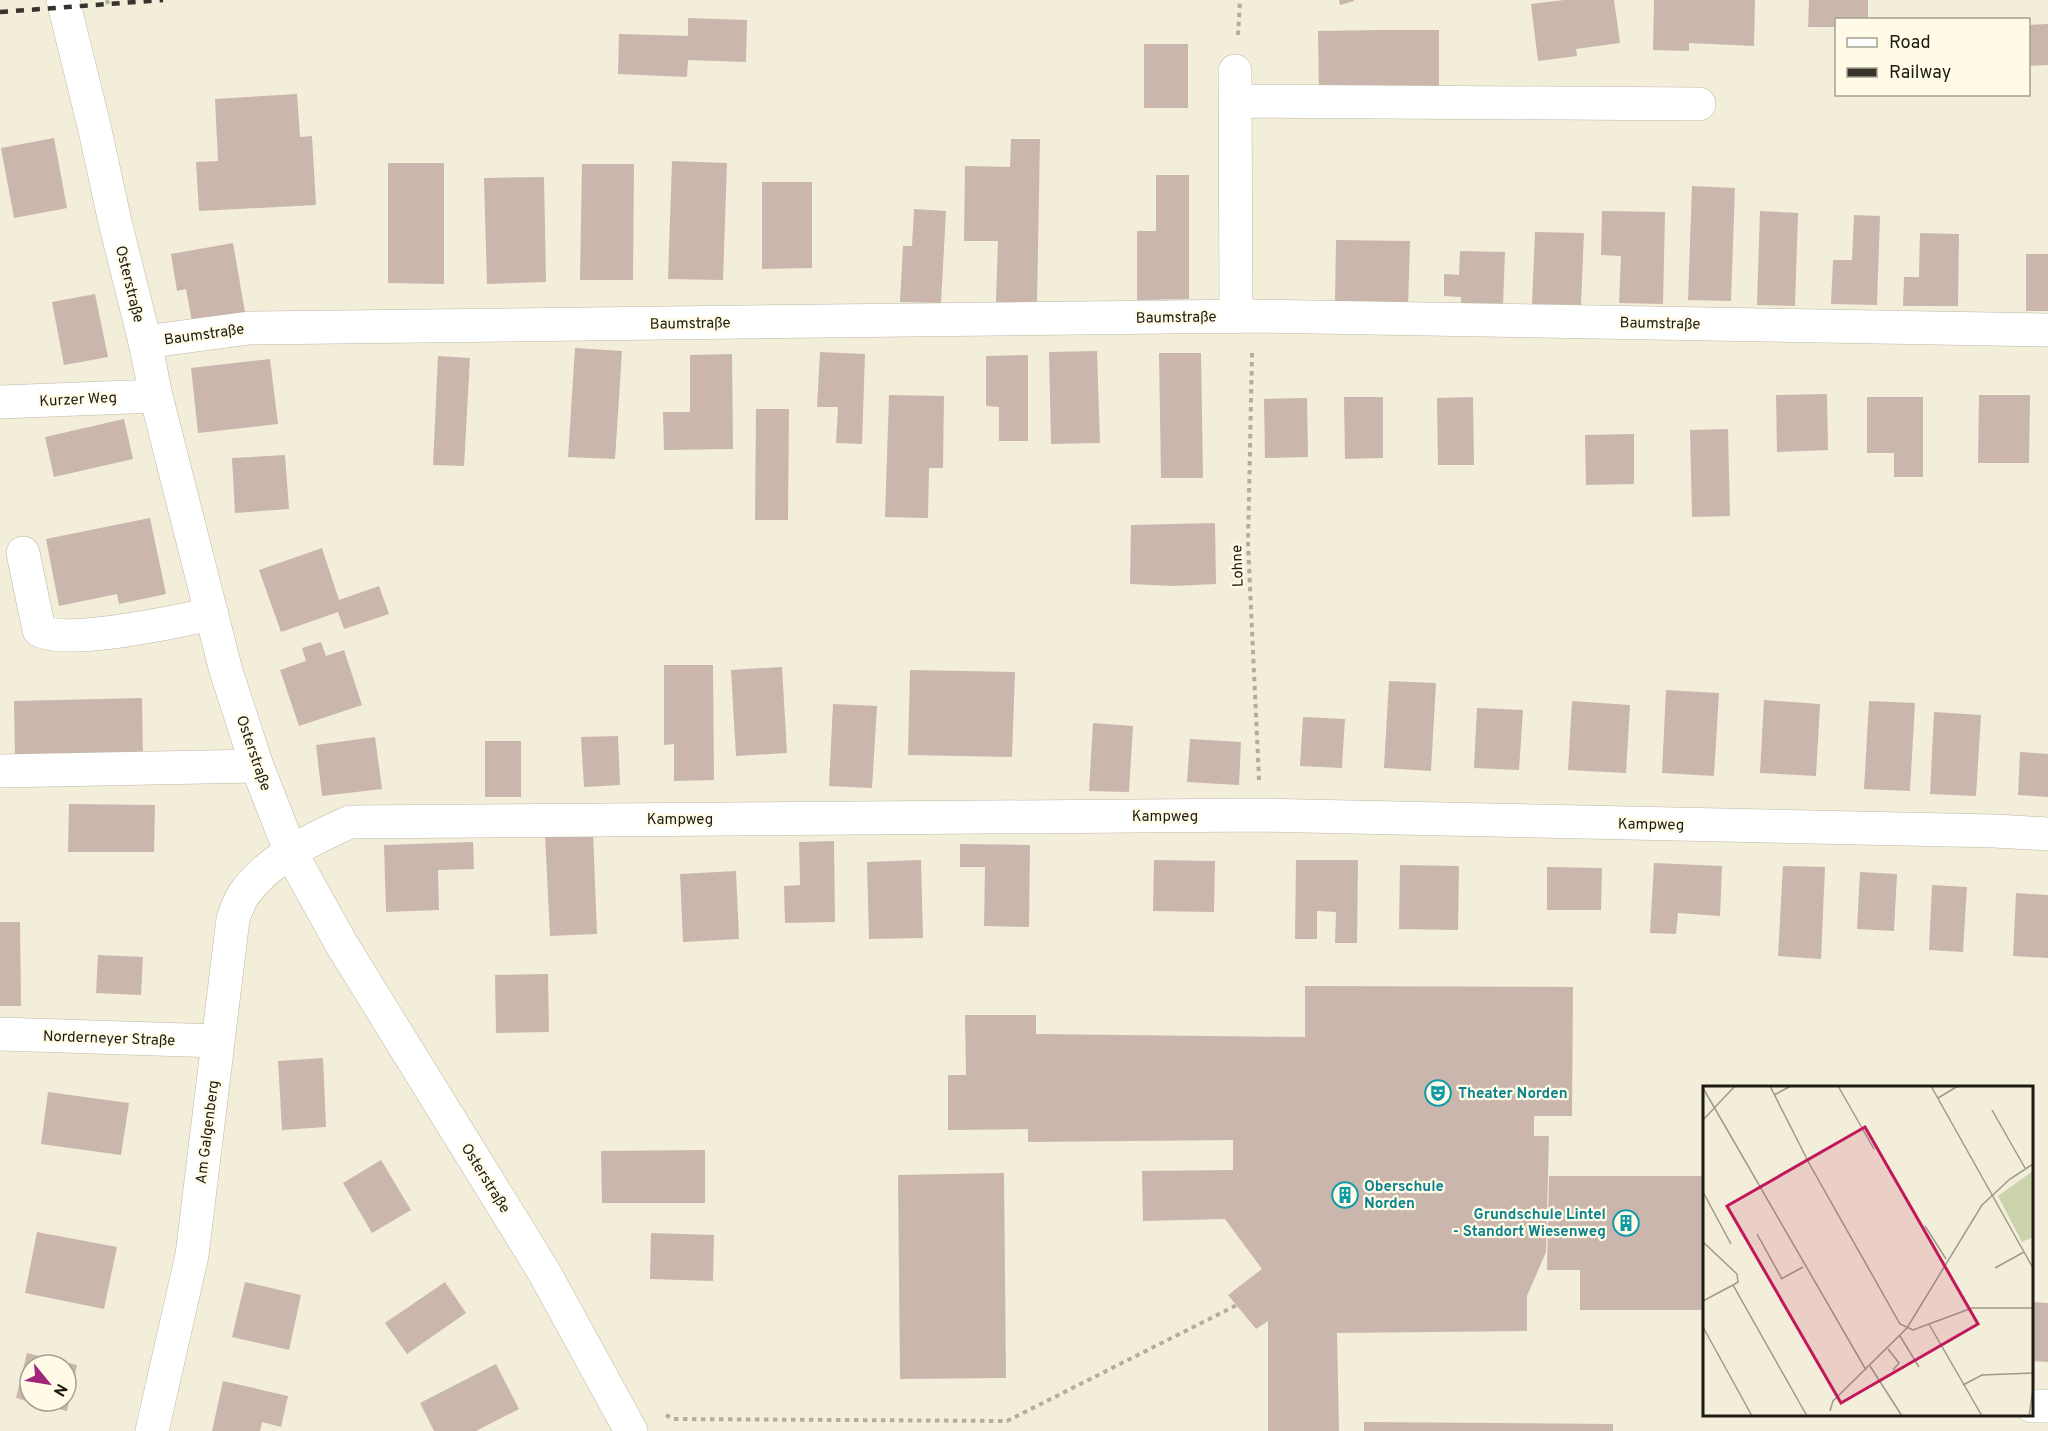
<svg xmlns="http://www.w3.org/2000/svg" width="2048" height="1431" viewBox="0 0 2048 1431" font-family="Overpass,sans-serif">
  <rect width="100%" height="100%" fill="#f2eed9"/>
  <path fill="#cbb6ad" d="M1339,0H1354V1L1340,5Z
    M1564,0H1614L1620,43L1576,49L1577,56L1538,61L1531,4Z
    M1654,0H1755L1754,46L1689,43V51L1653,50Z
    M1809,0H1868V20H1836V27H1808Z
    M688,18L747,20L746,62L688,60L687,77L618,74L619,34L688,36Z
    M2048,24V65L2028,66V25Z
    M1379,30H1439V96H1319L1318,31Z
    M1144,44H1188V108H1144Z
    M297,94L300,137L312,136L316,205L199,211L196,162L218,161L215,99Z
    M54,138L67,208L14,218L1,148Z
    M1011,139H1040L1037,303L996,302L998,241H964L965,166L1010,167Z
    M672,161L727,163L723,280L668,279Z
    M388,163H444V284L388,283Z
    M582,164H634L633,280H580Z
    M1156,175H1189V299L1137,300V231H1156Z
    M544,177L546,282L487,284L484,178Z
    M762,182H812V268L762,269Z
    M1692,186L1735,188L1731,301L1688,300Z
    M914,209L946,211L941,303L900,302L903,246H912Z
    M1602,211L1665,212L1663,304L1619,303L1621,256L1601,255Z
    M1760,211L1798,213L1795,306L1757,305Z
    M1854,215L1880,216L1877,305L1831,304L1833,260H1852Z
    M1535,232L1584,233L1581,305L1532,304Z
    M1920,233L1959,234L1958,306H1903L1904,277H1919Z
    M1336,240L1410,241L1408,308L1335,306Z
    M233,243L245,312L192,322L186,289L177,291L171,254Z
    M1460,251L1505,252L1503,305L1461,304V297L1444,296V274L1459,275Z
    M2026,254H2048V311H2026Z
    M95,294L108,357L64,365L52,302Z
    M575,348L622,351L615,459L568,457Z
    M1097,351L1100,443L1051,444L1049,352Z
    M820,352L865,354L862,444L836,443L838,407H817Z
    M1159,353H1201L1203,478H1161Z
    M732,354L733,449L664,450L663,412H690V355Z
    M1028,355V441H999V407L986,406V356Z
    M438,356L470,358L464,466L433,465Z
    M270,359L278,424L198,433L191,368Z
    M1827,394L1828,450L1777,452L1776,395Z
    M889,395L944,396L943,468H929L928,518L885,517Z
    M1979,395H2030L2029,463H1978Z
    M1344,397H1383V458L1345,459Z
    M1473,397L1474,465H1438L1437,398Z
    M1867,397H1923V477H1894V453H1867Z
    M1307,398L1308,457L1265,458L1264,399Z
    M756,409H789L788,520H755Z
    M124,419L133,459L54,477L45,437Z
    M1728,429L1730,516L1692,517L1690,430Z
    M1634,434V484L1586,485L1585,435Z
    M285,455L289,509L235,513L232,458Z
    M150,518L166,594L119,604L117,594L59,606L46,539Z
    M1215,523L1216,584L1173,586L1130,584L1131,525Z
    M322,548L339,600L379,586L389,614L344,629L338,612L281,632L259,570Z
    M321,642L326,656L344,650L362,705L299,726L280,670L306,661L302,648Z
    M664,665H713L714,780L674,781V744L664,745Z
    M782,667L787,753L736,756L731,670Z
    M910,670L1015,672L1012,757L908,755Z
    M1389,681L1436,683L1431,771L1384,768Z
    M1666,690L1719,693L1714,776L1662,773Z
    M142,698L143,757L15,760L14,701Z
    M1764,700L1820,704L1816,776L1760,773Z
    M1572,701L1630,705L1626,773L1568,770Z
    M1869,701L1915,703L1910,791L1864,789Z
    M833,704L877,706L872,788L829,786Z
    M1477,708L1523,710L1519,770L1474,768Z
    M1934,712L1981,715L1976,796L1930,794Z
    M1303,717L1345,719L1342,768L1300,766Z
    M1093,723L1133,726L1129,792L1089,791Z
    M618,736L620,785L584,787L581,737Z
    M375,737L382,789L322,796L316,745Z
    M1190,739L1241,742L1239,785L1187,782Z
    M485,741H521V797H485Z
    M2020,752L2048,754V797L2018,795Z
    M69,804L155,805L154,852H68Z
    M593,832L597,934L550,936L545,834Z
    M834,841L835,922L785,923L784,886L800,885L799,842Z
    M473,842L474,869L438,870L439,910L386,912L384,845Z
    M960,844L1030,845L1029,927L984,926L985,867H960Z
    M921,860L923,938L869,939L867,862Z
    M1154,860L1215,861L1214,912L1153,911Z
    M1296,860H1358L1357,943H1335L1336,912L1317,911V939H1295Z
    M1654,863L1722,866L1720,916L1678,913L1676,934L1650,933Z
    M1400,865L1459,866L1458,930L1399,929Z
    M1783,866L1825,867L1821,959L1778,956Z
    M1547,867L1602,868L1601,910H1547Z
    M736,871L739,939L683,942L680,874Z
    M1860,872L1897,874L1894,931L1857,929Z
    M1932,885L1967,887L1963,952L1929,950Z
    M2016,893L2048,895V958L2013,956Z
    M0,922H20L21,1006H0Z
    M98,955L143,957L141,995L96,993Z
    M548,974L549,1032L496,1033L495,975Z
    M1305,986L1573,987L1572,1116H1534V1136H1549L1546,1252L1527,1296V1331L1337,1333L1339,1431H1268V1321L1256,1329L1228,1295L1262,1269L1225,1219L1143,1221L1142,1171L1233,1170V1140L1028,1142V1129L948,1130V1075H966L965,1015H1036V1034L1305,1037Z
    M323,1058L326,1127L282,1130L278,1061Z
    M48,1092L129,1103L121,1155L41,1144Z
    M705,1150V1203H602L601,1151Z
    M381,1160L411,1210L372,1233L343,1183Z
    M1004,1173L1006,1378L900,1379L898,1175Z
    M1549,1176H1704V1310H1580V1270H1547Z
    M37,1232L117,1247L104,1309L25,1293Z
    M651,1233L714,1235L713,1281L650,1279Z
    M245,1282L301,1295L289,1350L232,1337Z
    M445,1282L466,1313L407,1354L385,1323Z
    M2032,1302L2048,1303V1362L2032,1361Z
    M27,1353L77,1365L67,1411L31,1402L66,1401V1365H30V1402L16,1398Z
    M496,1364L519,1409L476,1431H434L420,1403Z
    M223,1381L288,1396L281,1427L262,1422L260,1431H212Z
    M1364,1422L1613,1424V1431H1364Z"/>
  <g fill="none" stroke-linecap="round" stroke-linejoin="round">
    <g stroke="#bcb8a5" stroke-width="34">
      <path id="minor" d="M63,0L95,130L115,222L145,342L156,396L226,671L257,766L291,853L342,945L544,1272L631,1431
        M1235,71L1236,317
        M1236,101L1699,104
        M145,342L249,328L1253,316L2048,330
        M0,402L156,396
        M23,553L39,630C66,646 178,621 212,614
        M0,771L257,766
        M0,1034L218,1041
        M2032,1406H2048
        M152,1431L192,1255L233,919C236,911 239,901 244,894C269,859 312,839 350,822L1260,815L1995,831L2048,834"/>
    </g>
    <path stroke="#b1ae9d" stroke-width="4" stroke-dasharray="4.5 4.5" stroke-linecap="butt" d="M107,0L108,4
      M1238,35L1240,0
      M1252,353L1248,544L1259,780
      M666,1415L673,1419L1007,1421L1237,1305"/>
    <use href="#minor" stroke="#fff" stroke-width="33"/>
    <path stroke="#36342b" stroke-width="4.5" stroke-dasharray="8 8" stroke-linecap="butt" d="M0,12L163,0"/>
  </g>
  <defs>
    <g id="theatre-ring" transform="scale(1.35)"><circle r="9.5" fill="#fffbe6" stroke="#0f9aa8" stroke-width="1.5"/><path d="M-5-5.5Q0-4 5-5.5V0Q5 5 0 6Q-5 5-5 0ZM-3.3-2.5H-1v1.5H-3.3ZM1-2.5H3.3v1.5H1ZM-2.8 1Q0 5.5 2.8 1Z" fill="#0f9aa8"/></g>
    <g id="building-ring" transform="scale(1.35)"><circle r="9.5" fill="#fffbe6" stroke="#0f9aa8" stroke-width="1.5"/><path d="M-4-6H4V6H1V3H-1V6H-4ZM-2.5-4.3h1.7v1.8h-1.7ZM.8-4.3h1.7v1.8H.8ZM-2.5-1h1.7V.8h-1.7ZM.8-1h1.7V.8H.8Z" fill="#0f9aa8"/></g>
  </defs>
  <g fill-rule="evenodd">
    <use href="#theatre-ring" x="1438" y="1093"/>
    <use href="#building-ring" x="1345" y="1195"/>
    <use href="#building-ring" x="1626" y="1223"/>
  </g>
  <g text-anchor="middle" stroke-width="4.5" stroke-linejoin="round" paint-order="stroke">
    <g font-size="15" fill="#1d1b14" stroke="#fffbe6">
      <text transform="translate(130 284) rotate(76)" y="5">Osterstraße</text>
      <text transform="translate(1176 317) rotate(-1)" y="5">Baumstraße</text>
      <text transform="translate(690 323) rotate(-1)" y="5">Baumstraße</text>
      <text transform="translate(1660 323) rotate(1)" y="5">Baumstraße</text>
      <text transform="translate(204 334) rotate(-8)" y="5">Baumstraße</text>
      <text transform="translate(78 399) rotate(-3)" y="5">Kurzer Weg</text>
      <text transform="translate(1237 566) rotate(-92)" y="5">Lohne</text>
      <text transform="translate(254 753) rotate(71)" y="5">Osterstraße</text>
      <text x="1165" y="821">Kampweg</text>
      <text x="680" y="824">Kampweg</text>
      <text transform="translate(1651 824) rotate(1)" y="5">Kampweg</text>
      <text transform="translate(109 1038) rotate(2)" y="5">Norderneyer Straße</text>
      <text transform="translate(207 1132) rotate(-83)" y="5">Am Galgenberg</text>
      <text transform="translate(486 1178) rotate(58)" y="5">Osterstraße</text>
    </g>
    <g font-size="15" font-weight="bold" fill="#0d838f" stroke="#fffbe6" text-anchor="start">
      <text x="1458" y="1098">Theater Norden</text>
      <text x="1364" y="1191">Oberschule<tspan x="1364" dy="17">Norden</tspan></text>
      <text x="1606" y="1219" text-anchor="end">Grundschule Lintel<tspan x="1606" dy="17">- Standort Wiesenweg</tspan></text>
    </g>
  </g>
  <g transform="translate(1703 1086)">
    <rect width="330" height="330" fill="#f2eed9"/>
    <path d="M330,85V151L319,156L295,110Z" fill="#cad3aa"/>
    <path fill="none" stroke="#9d9a8a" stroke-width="1.5" d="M67,0L107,79L197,238L210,244L269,222H330M135,0L171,63M228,0L330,182M0,2L163,284M71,9L88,0M235,12L255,0M289,24L322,82M0,34L32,0M0,106L28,158M222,140L243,173M54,148L79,193M0,156L34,188L35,196L30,199L104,330M292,182L321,166M78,193L100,181M0,215L30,199M226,238L279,330M0,241L49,330M197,250L216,281M185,263L196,277L190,284M167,280L199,330M260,299L279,289L330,287M127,325L130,315L204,242L279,119L307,93L330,78M326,330L330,303"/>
    <path fill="#c2185b" fill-opacity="0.15" stroke="#c2185b" stroke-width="3" d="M162,41L275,238L138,317L24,120Z"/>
    <rect width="330" height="330" fill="none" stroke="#1d1b14" stroke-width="3"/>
  </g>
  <rect x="1835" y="18" width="195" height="78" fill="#fffbe6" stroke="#a5a192" stroke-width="1.5"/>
  <rect x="1847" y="38" width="30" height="9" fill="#ffffff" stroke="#a5a192" stroke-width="1.5"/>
  <text x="1889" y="48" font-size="18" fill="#1d1b14">Road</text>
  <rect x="1847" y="68" width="30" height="9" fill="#36342b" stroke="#a5a192" stroke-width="1.5"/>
  <text x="1889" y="78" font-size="18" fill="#1d1b14">Railway</text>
  <g transform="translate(48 1383) rotate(120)"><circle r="28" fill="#fffbe6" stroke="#a5a192" stroke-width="1.5"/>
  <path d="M0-4.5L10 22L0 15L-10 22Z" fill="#a12479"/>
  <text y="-9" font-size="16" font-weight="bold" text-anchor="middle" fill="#1d1b14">N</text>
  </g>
</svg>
